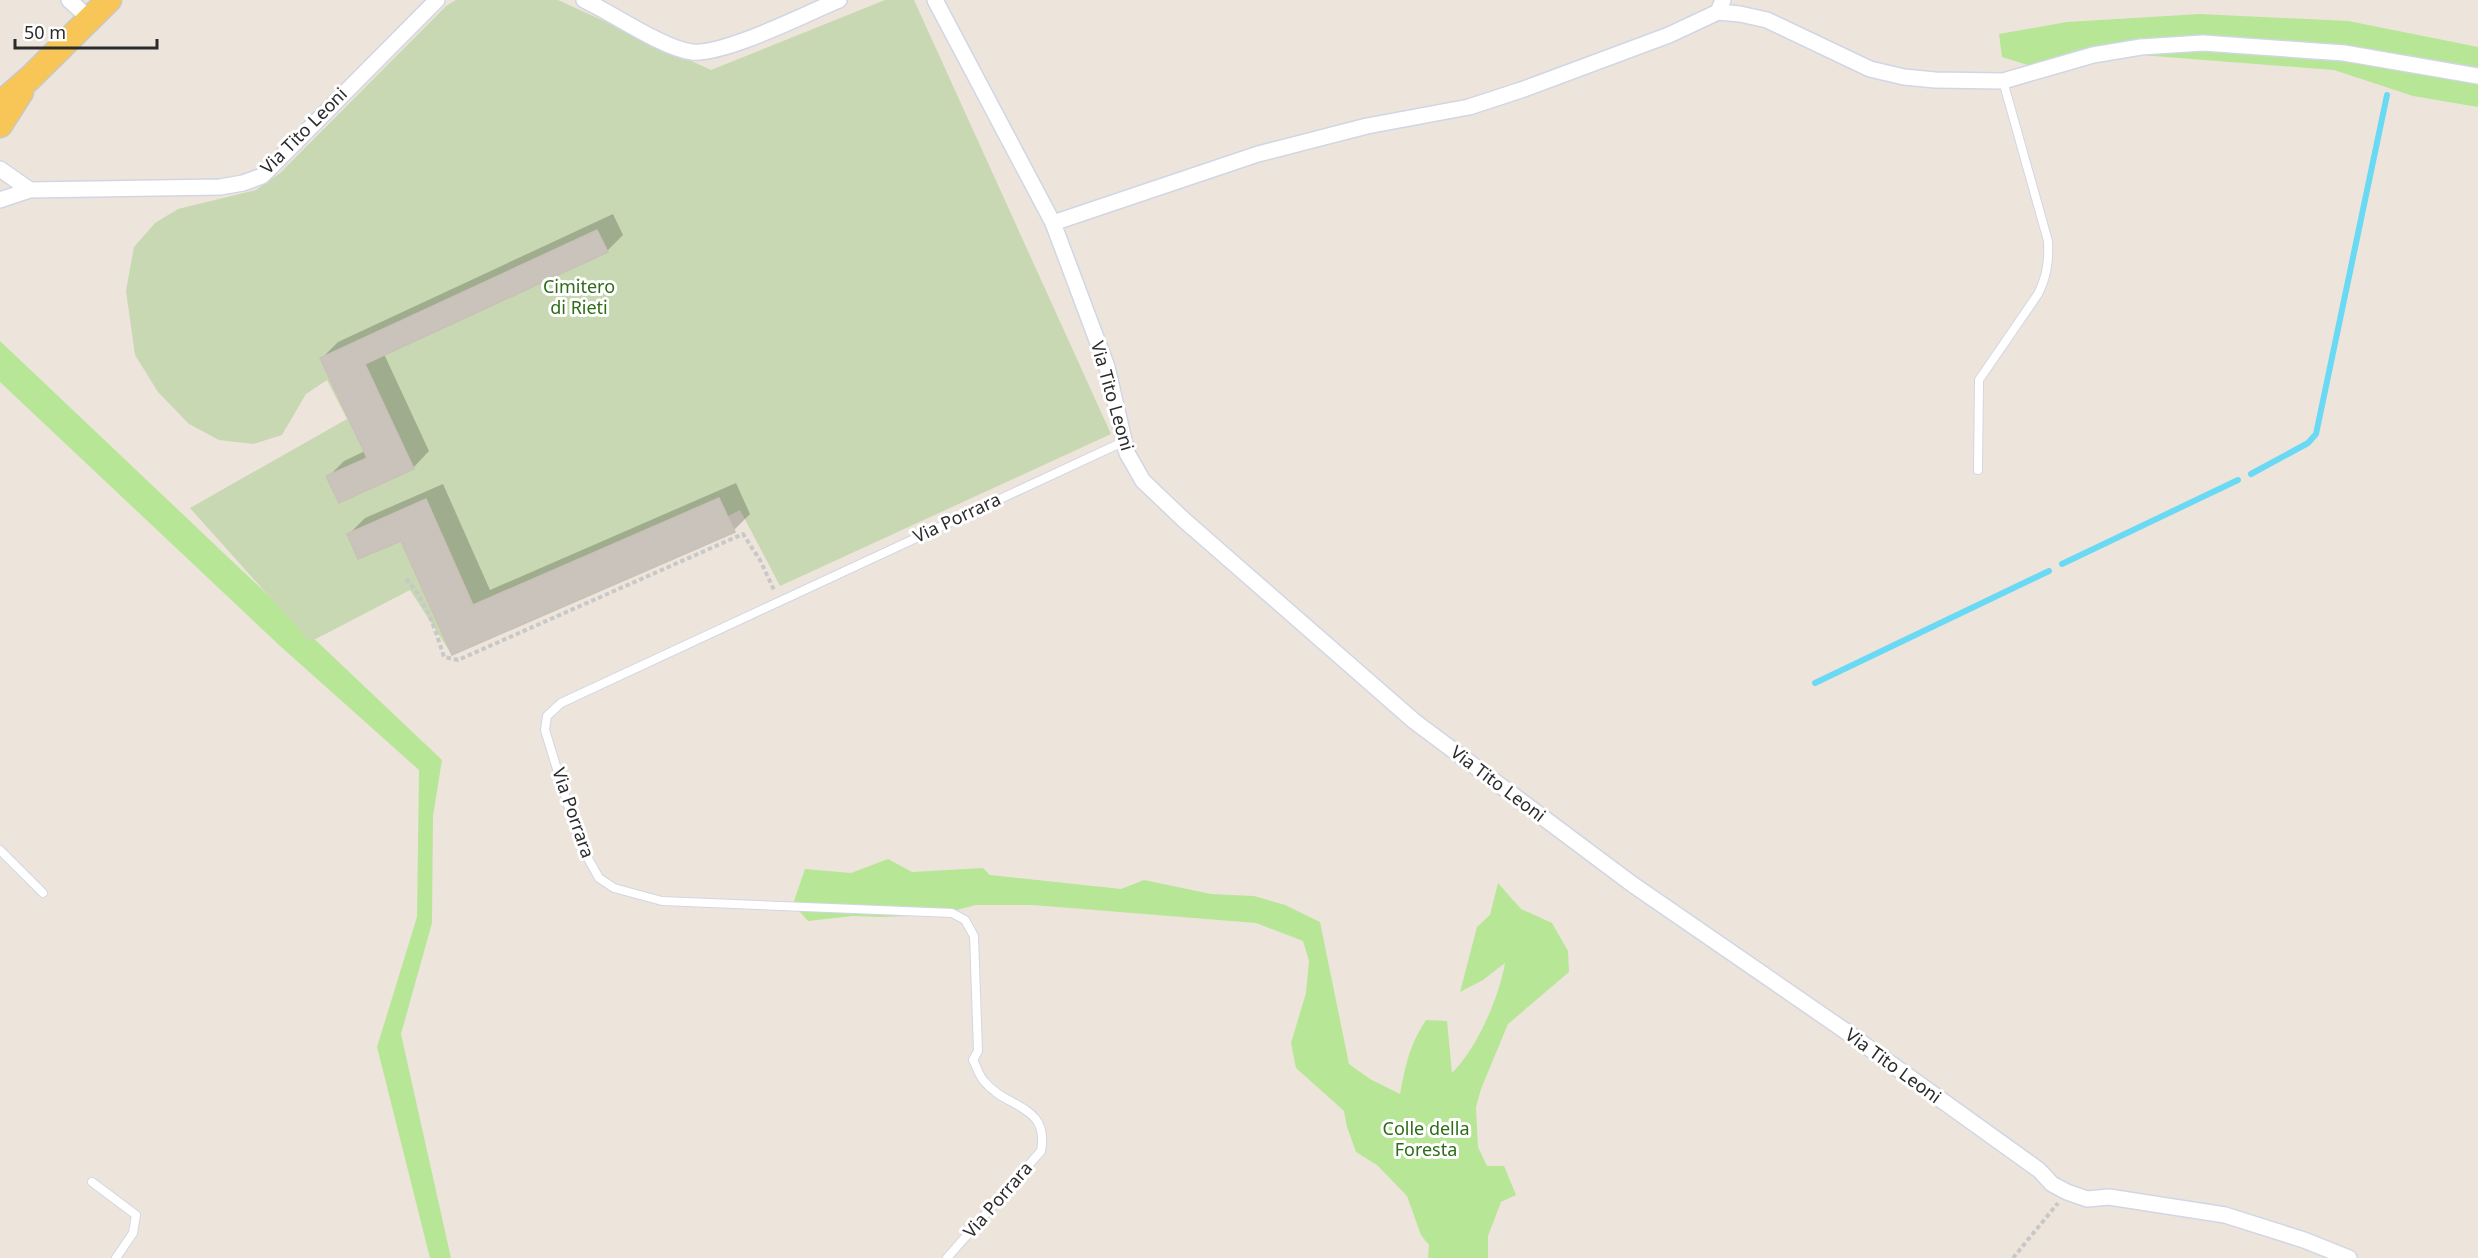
<svg xmlns="http://www.w3.org/2000/svg" width="2478" height="1258" viewBox="0 0 2478 1258" font-family="'Noto Sans',sans-serif">
  <rect width="100%" height="100%" fill="#ede5dc"/>
  <path fill="#b7e696" d="M2200,14L2348,21L2478,47V107L2413,96L2334,70L2115,53L2037,68L2002,57L1999,34L2067,22Z
    M0,341L442,760L433,816L432,923L401,1034L451,1258H430L377,1047L417,917L419,770L279,645L0,382Z
    M888,859L912,872L983,868L990,875L1121,889L1144,880L1211,894L1254,896L1285,905L1320,922L1349,1064L1370,1079L1400,1094C1406,1064 1409,1046 1426,1020L1447,1021L1452,1073C1477,1048 1499,998 1505,963L1483,980L1460,992L1477,927L1490,915L1498,883L1521,909L1552,923L1568,951L1569,972L1508,1024L1481,1089L1476,1107L1478,1147L1487,1166H1504L1516,1195L1501,1202L1488,1236V1258H1428L1429,1245L1421,1235L1407,1196L1377,1165L1356,1152L1347,1127L1344,1111L1296,1068L1291,1043L1306,993L1309,961L1303,941L1256,923L1033,905H976L937,915L882,917L853,916L808,921L793,904L805,869L851,873Z"/>
  <path fill="#c7d8b2" d="M456,0H558L711,70L885,0H914L1111,434L780,586L740,510L452,655L410,590L310,642L190,508L347,419L327,380L306,394L282,435L253,444L219,440L189,424L158,392L135,355L126,291L134,247L155,223L178,209L256,190L280,173L446,6Z"/>
  <path fill="#0003" d="M613,214L623,235L607,251L384,354L429,451L413,468L328,477L344,461L365,451L322,358L338,342Z
    M736,483L750,514L734,530L453,653L402,539L349,534L365,518L443,484L490,590Z"/>
  <g fill="none" stroke-linecap="round" stroke-linejoin="round">
    <path stroke="#6ad9f4" stroke-width="6" d="M2251,474L2308,443L2316,434L2387,95
      M2062,564L2238,480
      M1815,683L2049,571"/>
  </g>
  <path fill="#c9c3bb" stroke="#c9c1b6" stroke-width="1.5" d="M597,230L608,252L365,364L414,469L339,503L326,476L367,458L320,358Z
    M719,498L735,532L452,655L401,541L358,559L347,534L426,499L473,605Z"/>
  <g fill="none" stroke-linecap="round" stroke-linejoin="round">
    <g stroke="#d1d6e4" stroke-width="10">
      <path id="lane" d="M1978,470L1979,380L2038,294C2047,276 2049,261 2048,241L2003,81
        M0,850L43,893
        M92,1182L136,1215L133,1233L116,1258
        M947,1258L1041,1151C1050,1104 1006,1109 984,1081C979,1076 977,1067 973,1060L978,1051L974,936L965,920L952,913L662,901L614,888L599,878L580,844L545,730L547,716L561,703L1125,441"/>
    </g>
    <g stroke="#d1d6e4" stroke-width="18">
      <path id="street" d="M69,0L90,19
        M584,0C612,13 664,49 692,52C725,55 805,14 839,0
        M935,0L1053,223L1107,367L1127,453L1143,481L1184,520L1414,721L1632,884L1841,1028L2039,1170L2052,1184L2067,1192L2087,1199L2109,1197L2225,1215L2304,1240L2349,1258
        M1718,12L1740,14L1767,20L1870,69L1904,77L1935,80L2003,81L2093,55L2141,47L2203,43L2344,53L2478,76
        M0,169L30,190
        M0,200L30,190L220,187L243,183L262,176L437,0
        M1053,223L1258,154L1367,126L1469,107L1521,90L1669,35L1718,12L1723,0"/>
    </g>
    <g stroke="#c8c8c8" stroke-width="27">
      <path id="primary" d="M0,104L30,78L109,0
        M0,125L21,92"/>
    </g>
    <path stroke="#c8c8c8" stroke-width="4" stroke-dasharray="4.5 3" stroke-linecap="butt" d="M406,579C426,600 435,629 444,657L458,660L743,534L760,560L775,592
      M2013,1258L2058,1203"/>
    <use href="#lane" stroke="#fff" stroke-width="8"/>
    <use href="#street" stroke="#fff" stroke-width="15"/>
    <use href="#primary" stroke="#f7c657" stroke-width="24"/>
  </g>
  <g text-anchor="middle" stroke-width="6" stroke-linejoin="round" paint-order="stroke">
    <g font-size="18" fill="#2b2b2b" stroke="#fff">
      <text transform="translate(304 131) rotate(-45)" y="6">Via Tito Leoni</text>
      <text transform="translate(1112 396) rotate(74)" y="6">Via Tito Leoni</text>
      <text transform="translate(957 518) rotate(-25)" y="6">Via Porrara</text>
      <text transform="translate(1498 784) rotate(37)" y="6">Via Tito Leoni</text>
      <text transform="translate(573 813) rotate(71)" y="6">Via Porrara</text>
      <text transform="translate(1893 1066) rotate(36)" y="6">Via Tito Leoni</text>
      <text transform="translate(998 1200) rotate(-49)" y="6">Via Porrara</text>
    </g>
    <g font-size="18" fill="#2e6c17" stroke="#fff">
      <text x="579" y="293">Cimitero<tspan x="579" dy="21">di Rieti</tspan></text>
      <text x="1426" y="1135">Colle della<tspan x="1426" dy="21">Foresta</tspan></text>
    </g>
  </g>
  <path d="M15 39v9h142v-9" fill="none" stroke="#2b2b2b" stroke-width="3"/>
  <text x="24" y="39" font-size="18" fill="#2b2b2b" stroke="#ffffff" stroke-width="4.5" paint-order="stroke">50 m</text>
</svg>
